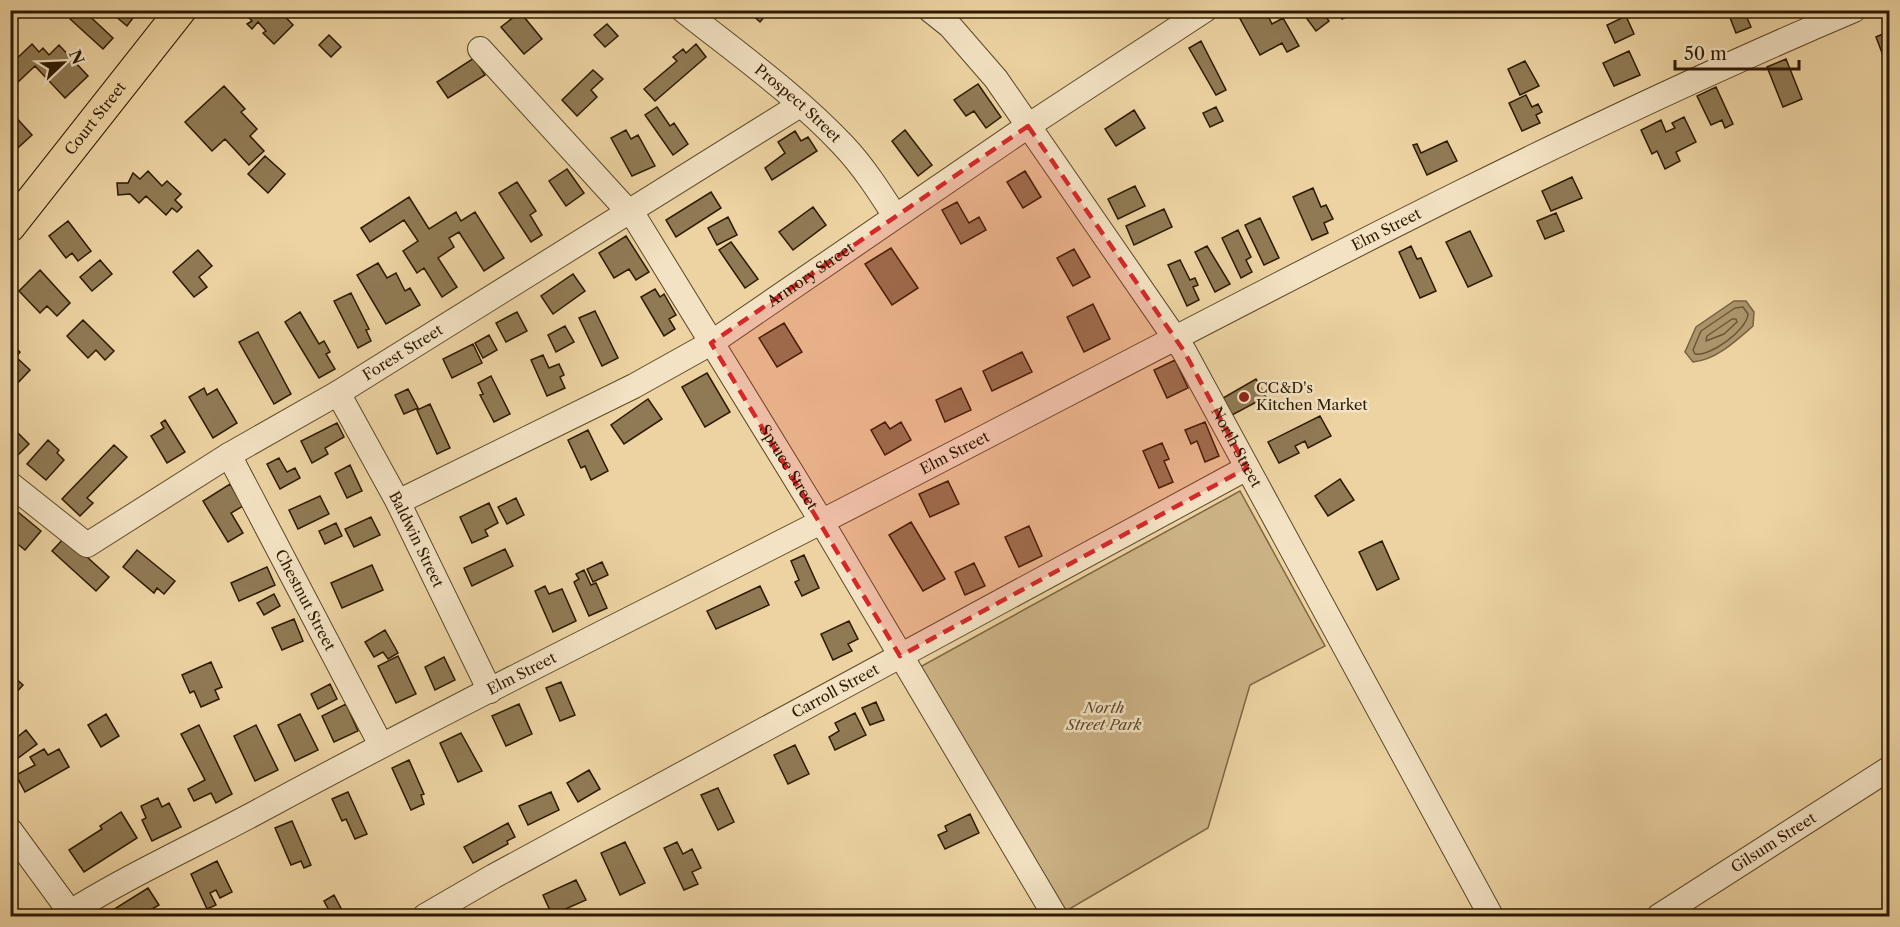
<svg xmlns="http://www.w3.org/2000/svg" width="1900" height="927" viewBox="0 0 1900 927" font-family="'Libre Caslon Text',serif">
  <rect width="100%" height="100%" fill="#edd3a2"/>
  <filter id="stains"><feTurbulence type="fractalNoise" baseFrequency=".00333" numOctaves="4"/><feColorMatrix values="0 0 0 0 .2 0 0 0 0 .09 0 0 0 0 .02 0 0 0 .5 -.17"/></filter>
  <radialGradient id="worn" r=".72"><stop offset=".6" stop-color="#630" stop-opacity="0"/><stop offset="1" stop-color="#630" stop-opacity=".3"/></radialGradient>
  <path fill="#ccb386" stroke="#7c6643" stroke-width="1.5" d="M1240,491L1325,646L1250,685L1208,828L1066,911L920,667Z"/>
  <path fill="#ab946b" stroke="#786340" stroke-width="1.5" d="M1734,301H1746L1754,312L1753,326C1736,341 1716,360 1693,362L1685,352L1696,327Z"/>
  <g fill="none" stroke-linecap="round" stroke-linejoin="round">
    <path stroke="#6c5636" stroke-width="1.5" d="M1743,307L1748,314C1747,330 1710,357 1695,354L1693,350L1701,331L1735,308Z
      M1732,319H1736L1737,322L1724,334L1706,341L1707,336Z"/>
  </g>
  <path fill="#907a54" stroke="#2c1900" stroke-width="1.5" d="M77,10H83L113,38L103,49L70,19Z
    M108,10H139L127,26Z
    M246,10H279L293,25L274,44L263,33L266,31L258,22L252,29L247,24L252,21L244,12Z
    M606,10H620L614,17Z
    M747,10H776L773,14L769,11L760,22Z
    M1103,10H1118L1107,17Z
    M1247,10H1265L1272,24L1283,18L1299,46L1287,52L1282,43L1260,55L1238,15Z
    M1305,10H1321L1329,21L1316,31L1302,12Z
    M1337,10H1358V11L1342,19Z
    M1727,10H1752L1745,13L1751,27L1736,33Z
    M520,12L542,39L524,54L501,27Z
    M1626,16L1634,34L1615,43L1607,25Z
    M607,24L618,36L605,47L594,35Z
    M1890,31V56L1884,58L1876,37Z
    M329,35L341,47L331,57L319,45Z
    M1201,41L1226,90L1216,95L1189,48Z
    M32,44L39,52L43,48L49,55L59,45L88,76L65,98L35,66L17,83L10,76V65Z
    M696,44L706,57L655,101L644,89L677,61L673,57L683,49L686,53Z
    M1629,51L1640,75L1614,86L1603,63Z
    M474,58L485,75L448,98L437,82Z
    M1786,59L1802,99L1783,107L1767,67Z
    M1525,61L1539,86L1520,95L1508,69Z
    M593,70L603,79L591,90L597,97L577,116L562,100Z
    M978,84L1001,117L986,128L974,111L966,116L954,100Z
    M224,86L245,109L241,112L257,129L250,136L264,151L249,165L225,139L212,151L185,122Z
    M1716,87L1733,124L1725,128L1722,120L1711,125L1697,96Z
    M1526,95L1532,107L1538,104L1542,112L1536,115L1540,123L1522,131L1509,103Z
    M657,107L670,126L674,123L688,144L673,155L645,115Z
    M1216,107L1223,121L1210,127L1203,113Z
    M1134,110L1145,128L1116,146L1105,129Z
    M12,113L32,135L10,155V115Z
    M1684,117L1696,142L1676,152L1680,161L1665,169L1657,151L1652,154L1641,130L1661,120L1666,132L1675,128L1672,123Z
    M626,130L631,139L638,135L655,166L632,176L611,138Z
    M905,130L932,165L918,176L892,141Z
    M795,131L801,141L808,137L817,151L772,180L765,168L785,153L778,142Z
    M1447,141L1457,161L1427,175L1413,145L1417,144L1421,153Z
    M265,156L285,174L268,193L248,174Z
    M567,169L584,193L566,206L549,181Z
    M148,171L162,186L167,181L181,194L175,200L182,207L177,212L172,208L166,215L146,196L139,203L130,194L118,195L117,183H128L133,173L140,179Z
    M1025,171L1041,197L1023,208L1007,182Z
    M1572,177L1582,198L1551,211L1542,191Z
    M517,182L536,211L530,215L542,235L531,242L499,193Z
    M1135,186L1145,206L1118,219L1108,199Z
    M1313,188L1321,207L1326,205L1333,219L1324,223L1328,233L1312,240L1293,197Z
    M711,192L721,208L676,237L666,220Z
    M409,197L429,229L456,212L461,221L475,212L504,258L484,271L459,232L449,238L454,247L438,258L457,287L442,297L424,268L417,273L403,251L418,241L404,220L370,242L361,228Z
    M957,202L969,223L979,217L986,230L961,244L942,210Z
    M813,207L826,225L793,250L779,232Z
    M1164,209L1172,227L1134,245L1126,226Z
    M1556,213L1564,231L1545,239L1537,221Z
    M728,217L737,235L717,245L708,228Z
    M1260,218L1279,258L1264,265L1245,225Z
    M68,221L91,251L78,261L72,253L66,258L49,236Z
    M1238,230L1251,257L1246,260L1252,272L1241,278L1222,238Z
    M1470,231L1492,276L1468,287L1446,242Z
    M626,236L649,272L636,280L629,269L614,278L599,253Z
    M731,242L758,279L745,288L719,250Z
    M1207,246L1230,284L1215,292L1195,252Z
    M1411,246L1417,259L1421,258L1436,291L1420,298L1399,252Z
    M891,248L918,288L892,305L865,264Z
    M1074,249L1090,277L1073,286L1057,258Z
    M198,250L212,266L199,277L207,287L194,297L173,272Z
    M100,260L112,274L92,291L80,277Z
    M1180,260L1190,280L1195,278L1198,285L1193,287L1199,300L1187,306L1168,265Z
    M378,263L387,278L396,273L405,291L410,288L420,305L386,324L357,275Z
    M40,270L70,303L57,316L47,306L40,313L19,291Z
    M573,274L585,291L553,314L541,296Z
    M655,289L660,297L664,294L676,315L669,319L675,329L664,336L641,297Z
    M351,293L369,329L366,330L371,341L358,348L334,301Z
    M1093,304L1110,339L1084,352L1067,317Z
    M595,311L618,358L602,366L579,318Z
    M300,312L319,344L324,341L330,352L326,354L335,369L319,378L285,322Z
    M517,312L527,331L506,342L496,323Z
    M83,320L114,351L105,360L96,350L88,358L67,336Z
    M784,323L802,352L777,367L759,338Z
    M565,326L574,342L556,352L548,335Z
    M258,332L291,394L274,404L239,342Z
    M489,335L497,350L483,358L475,343Z
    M10,343L20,352L16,357L30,370L10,391Z
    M473,344L482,363L452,378L443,359Z
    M1022,352L1032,372L992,391L983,371Z
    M543,355L549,368L559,364L564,375L560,377L565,388L547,396L531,360Z
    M1175,360L1188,388L1167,398L1154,370Z
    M707,373L730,412L705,427L682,387Z
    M491,376L510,414L494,422L480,395L483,394L478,383Z
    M1256,379L1266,397L1232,415L1223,398Z
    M204,388L207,395L217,389L237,423L213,438L189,397Z
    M961,388L971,410L945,422L936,400Z
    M408,389L418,408L404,414L395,395Z
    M648,399L662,419L624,444L611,425Z
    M430,404L450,448L437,454L417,410Z
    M1320,416L1331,436L1308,448L1305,441L1295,446L1299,453L1279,463L1268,442Z
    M165,420L185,452L167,463L151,436L164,428L161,423Z
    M885,422L890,429L901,422L911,440L885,455L871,430Z
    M1205,422L1219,456L1205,462L1197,441L1191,444L1185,430Z
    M337,423L344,437L325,448L328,454L312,463L301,441Z
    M14,429L29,444L14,459L10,455V432Z
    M588,430L608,471L591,480L585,466L581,468L568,440Z
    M48,440L59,450L57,453L64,460L46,480L27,464Z
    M1162,443L1169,459L1164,461L1173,482L1159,488L1143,451Z
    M114,445L127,457L87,498L93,503L80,516L62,499Z
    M279,458L287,472L295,468L300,478L280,489L267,464Z
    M350,465L362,491L347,498L335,473Z
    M1340,479L1354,500L1328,516L1315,496Z
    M948,481L959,504L930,517L919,494Z
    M230,484L243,506L231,513L243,533L228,542L203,501Z
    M320,496L329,514L298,529L289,510Z
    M516,498L524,515L507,524L498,507Z
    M489,503L498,523L485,530L488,536L472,543L460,517Z
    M18,512L41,531L25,550L10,538V521Z
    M371,517L380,535L354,547L345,529Z
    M911,522L945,579L923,591L889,535Z
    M336,523L342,536L325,544L319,531Z
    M1029,526L1042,556L1019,567L1005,537Z
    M65,537L109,577L96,591L52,551Z
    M1382,541L1399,579L1377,590L1359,552Z
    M505,549L513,566L472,586L464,568Z
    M137,550L175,581L164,594L157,588L154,593L123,567Z
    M804,555L819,588L802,596L795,582L799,580L791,561Z
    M602,562L608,575L593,582L587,569Z
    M974,563L985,586L965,595L955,572Z
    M372,565L383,590L342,608L331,583Z
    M267,567L275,585L239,601L231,583Z
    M584,570L591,585L596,583L607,608L589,616L574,582L579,579L576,574Z
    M545,586L549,594L562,589L576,621L553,632L535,591Z
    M760,586L769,605L716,629L707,611Z
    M274,594L280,606L264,615L257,603Z
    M294,619L303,641L282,650L272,628Z
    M849,621L858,639L848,644L852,651L833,660L821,634Z
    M385,630L398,653L388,659L383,652L374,657L365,642Z
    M398,656L416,694L396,703L378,666Z
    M444,657L455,680L435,690L425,667Z
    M211,662L222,687L215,690L219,699L201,707L194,691L190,693L182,675Z
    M10,673L23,685L10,699Z
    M561,682L575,715L560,721L546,688Z
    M330,684L337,699L318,709L311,694Z
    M876,702L884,720L870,725L862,708Z
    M346,704L358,731L334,742L322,716Z
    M519,704L532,734L506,746L492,716Z
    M855,713L866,735L835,750L829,737L839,731L835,723Z
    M106,714L119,736L101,747L88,725Z
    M300,714L318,750L295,761L278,725Z
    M199,725L232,794L216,803L211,793L194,801L188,789L205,780L181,734Z
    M256,725L278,770L255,781L234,736Z
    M26,730L37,744L10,764V736L15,739Z
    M461,733L482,771L458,782L440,743Z
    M795,745L809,774L788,784L774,755Z
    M44,749L48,755L59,749L69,767L25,792L16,775L35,765L30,757Z
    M409,760L424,794L421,795L424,804L411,810L392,768Z
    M589,770L600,789L578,802L567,783Z
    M718,788L734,822L718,830L701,795Z
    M348,792L367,834L355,839L346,819L342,821L332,799Z
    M551,792L559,810L528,825L519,806Z
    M158,798L162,807L169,803L181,827L152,841L142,820L146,818L141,806Z
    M121,812L137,838L84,872L69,850L102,829L100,826Z
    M970,814L979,833L945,849L938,835L947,831L945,826Z
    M292,821L311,865L304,868L301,861L291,865L275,828Z
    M508,823L515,837L507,841L508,844L473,863L464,847Z
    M625,842L645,883L620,895L601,853Z
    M677,842L683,854L692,849L701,868L692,872L698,884L684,890L664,848Z
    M217,861L232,892L220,898L216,890L210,893L216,905L207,909L191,874Z
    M576,880L586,900L552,915L543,895Z
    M148,888L159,905L140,916H110L108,913Z
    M334,895L345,916H332L324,901Z"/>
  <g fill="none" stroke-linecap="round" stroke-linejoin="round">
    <g stroke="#5c4828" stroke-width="26">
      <g id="minor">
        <path id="s1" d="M683,10C737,53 796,95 843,145C863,166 879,191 895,216"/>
        <path id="s2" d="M930,10L950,26L996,79L1184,351L1491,916"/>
        <path id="s3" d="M480,49L637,221L814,509L1055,916"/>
        <path id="s4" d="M338,393L398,502L490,691"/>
        <path id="s5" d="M229,455L381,745"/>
        <path id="s6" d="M10,484L87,545L229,455L338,393L800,105"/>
        <path id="s7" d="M398,502L634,386L711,343L1028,126L1205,10"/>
        <path d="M10,830L73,916"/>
        <path id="s8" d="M64,916C125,877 194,846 259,811C442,712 629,620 815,525C1159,349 1498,161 1854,10"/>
        <path id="s9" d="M425,916L494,876L1247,468"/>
        <path id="s10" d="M1659,916L1890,768"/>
      </g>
    </g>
    <g stroke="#2c1900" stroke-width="32">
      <g id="major">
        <path id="s11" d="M10,227L181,10"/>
      </g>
    </g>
    <use href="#minor" stroke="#f3e2c3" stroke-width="24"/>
    <use href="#major" stroke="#edd3a2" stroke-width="30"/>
  </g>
  <path fill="#d62828" fill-opacity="0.2" stroke="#d62828" stroke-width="4.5" stroke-dasharray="12 8" stroke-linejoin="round" d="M1028,126L1184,351L1247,468L900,656L711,343Z"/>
  <circle fill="#8f2418" stroke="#f3e2c3" stroke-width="2" cx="1244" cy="397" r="6"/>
  <g text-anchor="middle" stroke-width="5" stroke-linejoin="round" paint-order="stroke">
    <g font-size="15" fill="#2c1900" stroke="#f3e2c3">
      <text dy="5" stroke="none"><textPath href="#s1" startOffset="148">Prospect Street</textPath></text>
      <text dy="5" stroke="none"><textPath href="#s11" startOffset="138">Court Street</textPath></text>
      <text dy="5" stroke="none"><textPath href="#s8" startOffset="1490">Elm Street</textPath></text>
      <text dy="5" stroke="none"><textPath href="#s7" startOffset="472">Armory Street</textPath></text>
      <text dy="5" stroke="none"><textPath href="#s6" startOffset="468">Forest Street</textPath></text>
      <text dy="5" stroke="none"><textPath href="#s2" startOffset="536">North Street</textPath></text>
      <text dy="5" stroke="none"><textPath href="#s8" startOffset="1004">Elm Street</textPath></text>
      <text dy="5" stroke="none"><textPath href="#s3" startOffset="522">Spruce Street</textPath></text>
      <text dy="5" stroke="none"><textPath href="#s4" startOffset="166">Baldwin Street</textPath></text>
      <text dy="5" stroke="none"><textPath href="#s5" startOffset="164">Chestnut Street</textPath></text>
      <text dy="5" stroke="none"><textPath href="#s8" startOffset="518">Elm Street</textPath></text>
      <text dy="5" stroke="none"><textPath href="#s9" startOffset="468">Carroll Street</textPath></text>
      <text dy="5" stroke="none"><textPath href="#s10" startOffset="136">Gilsum Street</textPath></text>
    </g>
    <g font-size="15" fill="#2c1900" stroke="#f3e2c3" text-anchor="start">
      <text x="1256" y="393">CC&amp;D's<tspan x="1256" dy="17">Kitchen Market</tspan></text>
    </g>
    <g font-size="15" font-style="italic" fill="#5c4728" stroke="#f3e2c3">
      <text x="1104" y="713">North<tspan x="1104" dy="17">Street Park</tspan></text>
    </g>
  </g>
  <rect width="1900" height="927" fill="none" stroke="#edd3a2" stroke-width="36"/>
  <rect x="12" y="12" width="1876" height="903" fill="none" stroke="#2c1900" stroke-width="3"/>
  <rect x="18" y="18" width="1864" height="891" fill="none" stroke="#2c1900" stroke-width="1.5"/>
  <g transform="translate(63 63) rotate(67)" stroke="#f3e2c3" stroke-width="4.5" paint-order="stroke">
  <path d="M0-4.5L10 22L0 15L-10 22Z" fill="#2c1900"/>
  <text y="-9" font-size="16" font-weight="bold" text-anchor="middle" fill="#2c1900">N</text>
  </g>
  <path d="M1675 60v9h124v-9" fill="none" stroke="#2c1900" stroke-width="3"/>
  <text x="1684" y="60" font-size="18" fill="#2c1900" stroke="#f3e2c3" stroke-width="4.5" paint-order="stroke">50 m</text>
  <rect width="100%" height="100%" filter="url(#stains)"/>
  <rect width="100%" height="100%" fill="url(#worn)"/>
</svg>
